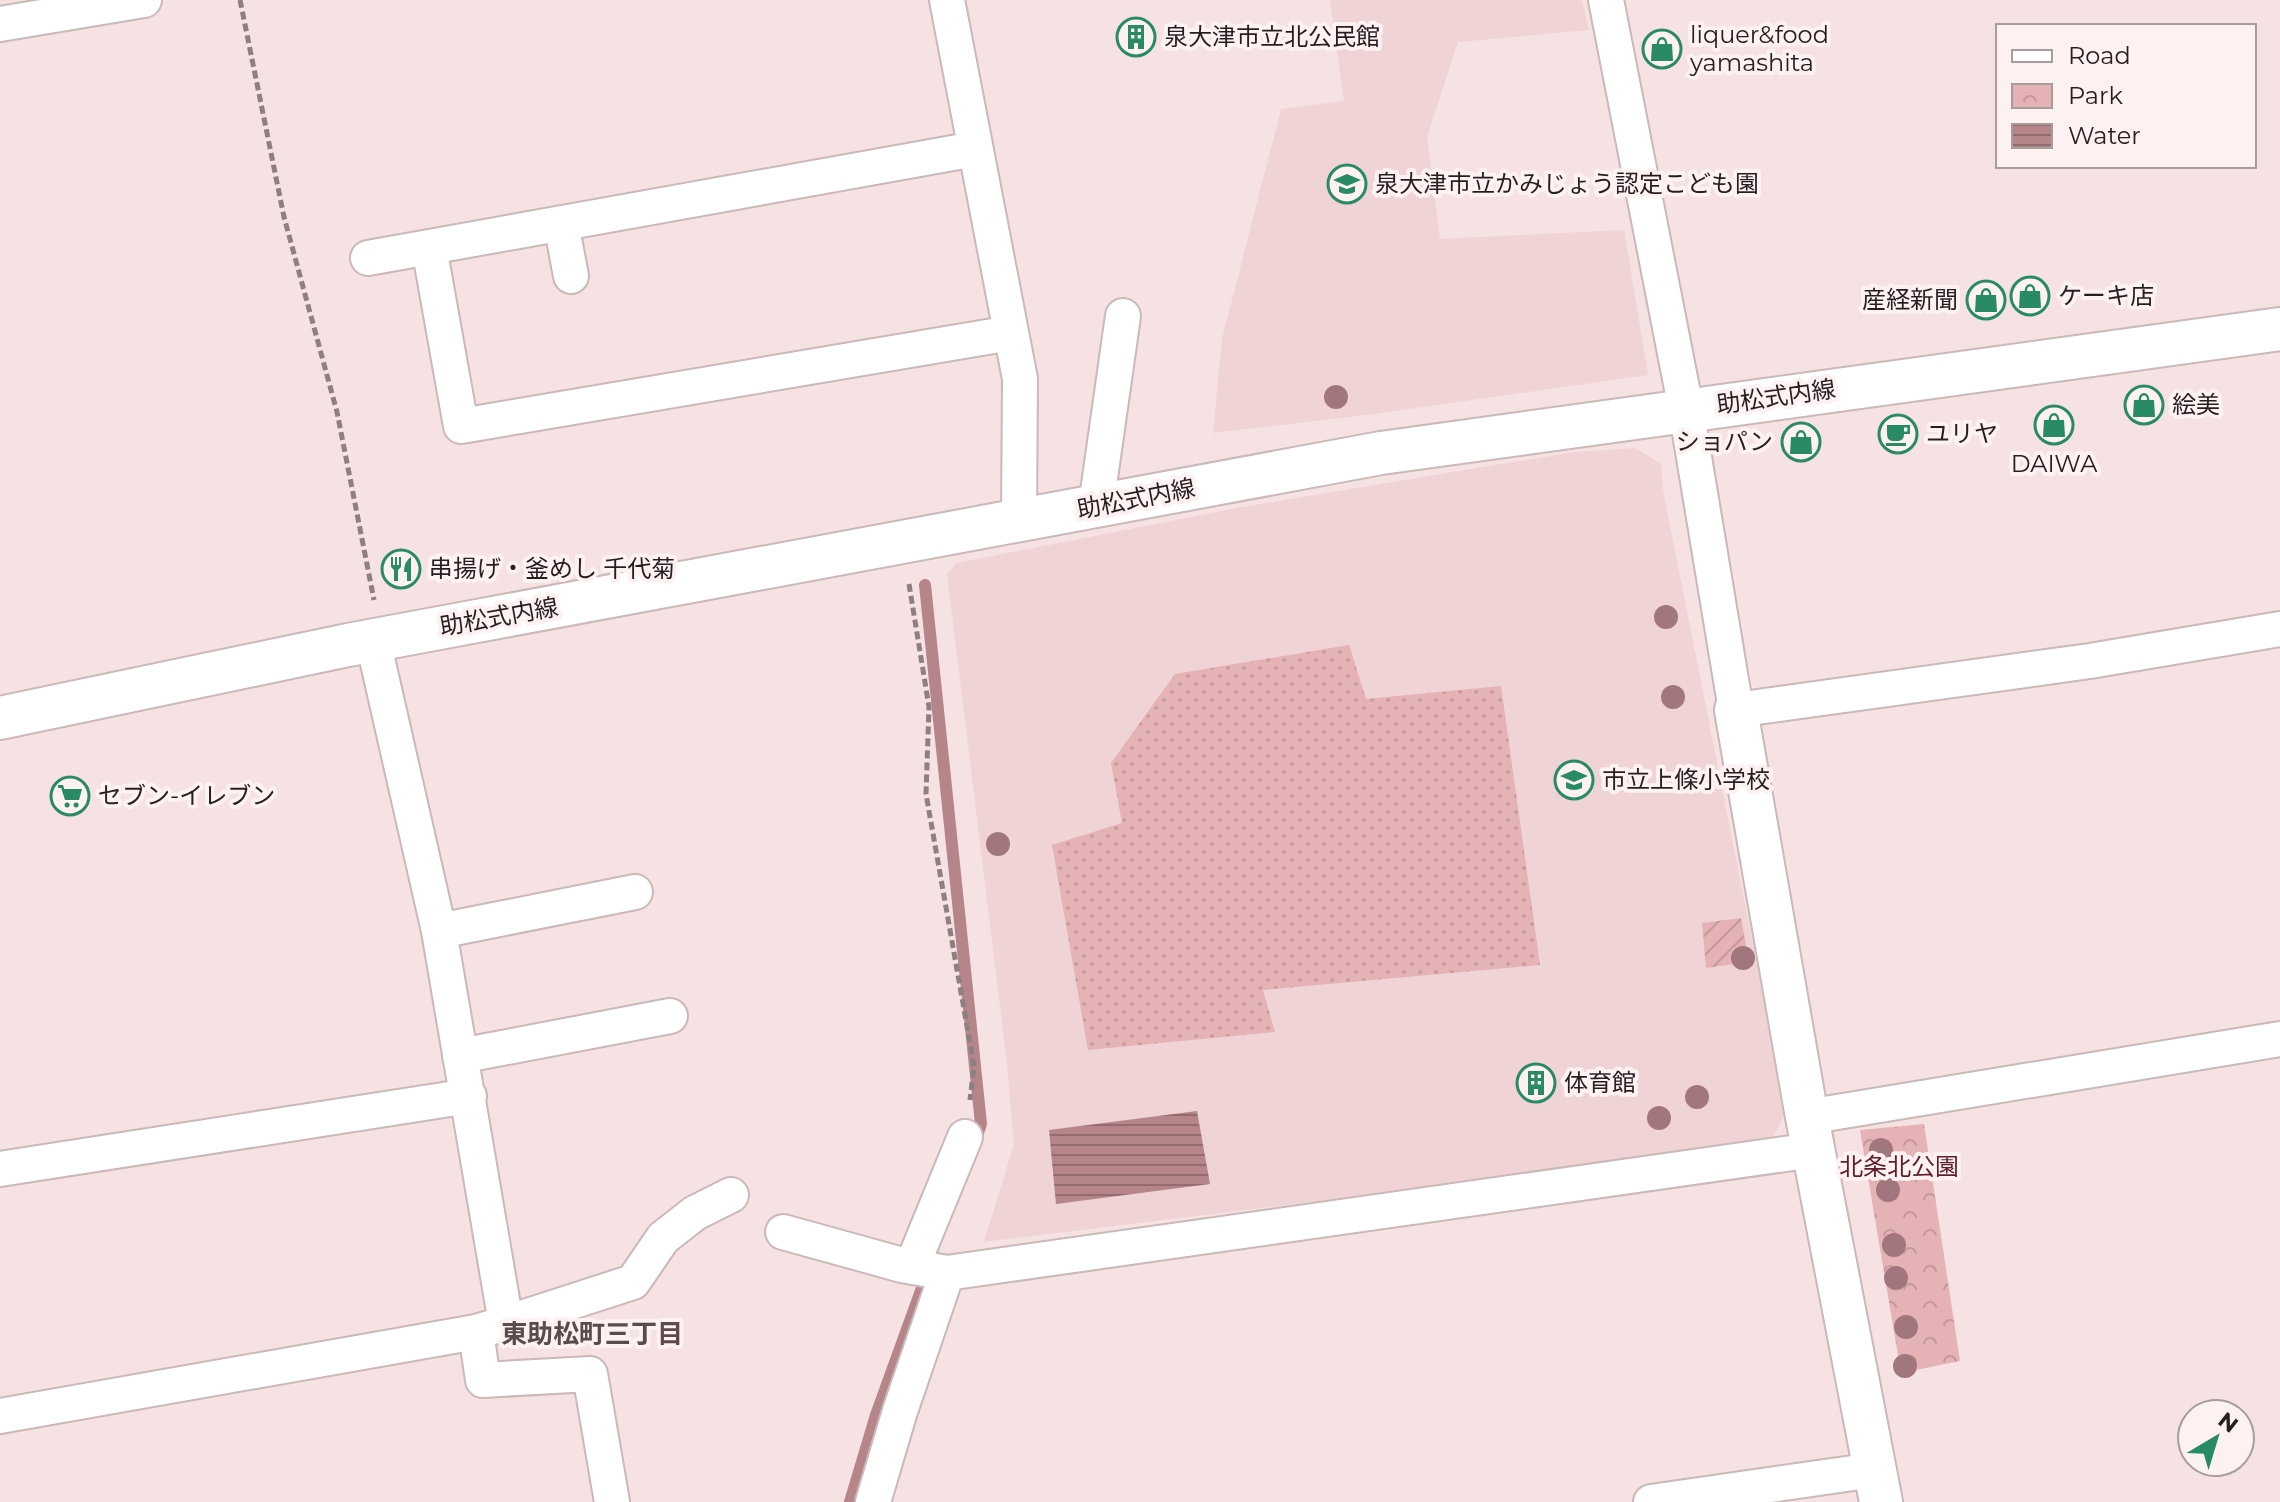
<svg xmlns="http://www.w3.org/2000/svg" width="2280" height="1502" viewBox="0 0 2280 1502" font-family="Montserrat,'Noto Sans JP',sans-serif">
  <defs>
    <pattern id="grass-dots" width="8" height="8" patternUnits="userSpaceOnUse" patternTransform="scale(2)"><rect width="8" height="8" fill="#e5b2b6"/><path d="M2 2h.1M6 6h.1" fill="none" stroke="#c4999c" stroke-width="1.8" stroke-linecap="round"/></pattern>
    <pattern id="park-crowns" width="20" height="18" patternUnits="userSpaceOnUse" patternTransform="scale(2)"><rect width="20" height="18" fill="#e5b2b6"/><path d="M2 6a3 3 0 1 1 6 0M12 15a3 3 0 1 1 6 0" fill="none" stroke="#c4999c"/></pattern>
    <pattern id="garden-furrows" width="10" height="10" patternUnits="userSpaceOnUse" patternTransform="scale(2)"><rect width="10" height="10" fill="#e5b2b6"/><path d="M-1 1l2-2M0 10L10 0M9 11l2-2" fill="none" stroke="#c4999c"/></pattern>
    <pattern id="water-rules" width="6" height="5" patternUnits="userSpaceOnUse" patternTransform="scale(2)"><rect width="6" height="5" fill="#b68589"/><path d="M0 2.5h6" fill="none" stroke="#946c6f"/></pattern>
  </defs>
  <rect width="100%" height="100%" fill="#f6e1e3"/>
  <path fill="#f0d3d5" d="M1330,0H1582L1589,30L1458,42L1427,137L1440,239L1624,230L1648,375L1367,415L1213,433L1222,339L1281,109L1344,101Z
    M1635,448L1661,464L1663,490L1786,1111L1769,1146L984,1242L1014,1144L1007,1063L947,574L957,563L1237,508L1575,452Z"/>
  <path fill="url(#grass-dots)" d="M1349,645L1366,699L1501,686L1540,965L1263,990L1275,1032L1088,1050L1052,845L1122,823L1111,763L1175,674Z"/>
  <path fill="url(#park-crowns)" d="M1924,1124L1960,1361L1901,1373L1860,1130Z"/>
  <path fill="url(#garden-furrows)" d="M1741,918L1749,962L1706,968L1702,923Z"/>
  <path fill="url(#water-rules)" d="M1197,1111L1210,1184L1056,1204L1049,1130Z"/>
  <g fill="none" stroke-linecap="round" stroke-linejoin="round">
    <path stroke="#b68589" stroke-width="12" d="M925,585L981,1124L974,1144
      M850,1502L876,1415L927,1274"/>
    <g stroke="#cbb8b9" stroke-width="38">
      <path id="minor" d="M947,0L1020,379L1019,520
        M1606,0L1686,409L1736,710L2090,661L2280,629
        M0,24L144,0
        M561,223L571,276
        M429,247L461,426L1011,333
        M368,258L975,149
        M1096,506L1123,316
        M373,641L439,931L506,1323L476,1332
        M439,931L635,892
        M460,1056L670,1016
        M1807,1117L2280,1039
        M0,1169L469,1096
        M783,1232L902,1265L947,1273L1813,1150
        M912,1266L965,1137
        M506,1323L633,1282L663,1238L695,1213L731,1195
        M0,1416L476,1332L483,1380L590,1374L612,1502
        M873,1502L900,1411L947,1273
        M1651,1502L1874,1470"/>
    </g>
    <g stroke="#cbb8b9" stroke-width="46">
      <path id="tertiary" d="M1736,710L1807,1117L1881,1502
        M0,718L348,645L1381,453L2280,329"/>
    </g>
    <path stroke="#8e7f81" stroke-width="5" stroke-dasharray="8 4" stroke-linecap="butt" d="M240,0L284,217L337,412L374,600
      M909,584L929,707L926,794L974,1066L970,1100"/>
    <use href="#minor" stroke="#fff" stroke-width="34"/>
    <use href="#tertiary" stroke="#fff" stroke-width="42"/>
  </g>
  <g fill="#a2767d">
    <circle cx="1336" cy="397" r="12"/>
    <circle cx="1666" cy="617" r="12"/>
    <circle cx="1673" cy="697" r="12"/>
    <circle cx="998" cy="844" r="12"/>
    <circle cx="1743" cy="958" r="12"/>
    <circle cx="1697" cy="1097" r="12"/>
    <circle cx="1659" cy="1118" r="12"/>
    <circle cx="1881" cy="1150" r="12"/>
    <circle cx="1888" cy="1190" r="12"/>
    <circle cx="1894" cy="1245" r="12"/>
    <circle cx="1896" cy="1278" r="12"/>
    <circle cx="1906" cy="1327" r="12"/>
    <circle cx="1905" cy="1366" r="12"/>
  </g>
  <defs>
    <g id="building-ring" transform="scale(2)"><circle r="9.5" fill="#fdf1f2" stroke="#298b65" stroke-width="1.5"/><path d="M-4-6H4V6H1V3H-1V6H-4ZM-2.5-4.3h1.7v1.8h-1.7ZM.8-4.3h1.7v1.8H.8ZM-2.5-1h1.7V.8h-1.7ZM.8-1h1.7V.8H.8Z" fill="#298b65"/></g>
    <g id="shop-ring" transform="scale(2)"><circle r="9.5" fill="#fdf1f2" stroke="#298b65" stroke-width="1.5"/><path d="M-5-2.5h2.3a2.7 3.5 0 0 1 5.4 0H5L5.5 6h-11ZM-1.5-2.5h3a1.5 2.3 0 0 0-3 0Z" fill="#298b65"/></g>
    <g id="school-ring" transform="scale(2)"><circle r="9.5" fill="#fdf1f2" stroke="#298b65" stroke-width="1.5"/><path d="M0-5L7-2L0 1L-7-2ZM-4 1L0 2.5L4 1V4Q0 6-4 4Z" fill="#298b65"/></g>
    <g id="cafe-ring" transform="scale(2)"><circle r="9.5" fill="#fdf1f2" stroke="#298b65" stroke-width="1.5"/><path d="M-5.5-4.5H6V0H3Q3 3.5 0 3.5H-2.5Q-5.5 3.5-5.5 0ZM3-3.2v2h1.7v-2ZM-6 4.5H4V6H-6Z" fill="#298b65"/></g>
    <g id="restaurant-ring" transform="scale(2)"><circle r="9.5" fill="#fdf1f2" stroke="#298b65" stroke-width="1.5"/><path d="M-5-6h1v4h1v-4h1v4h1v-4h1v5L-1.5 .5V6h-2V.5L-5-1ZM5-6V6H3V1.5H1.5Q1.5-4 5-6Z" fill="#298b65"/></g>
    <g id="supermarket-ring" transform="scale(2)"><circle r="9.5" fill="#fdf1f2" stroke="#298b65" stroke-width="1.5"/><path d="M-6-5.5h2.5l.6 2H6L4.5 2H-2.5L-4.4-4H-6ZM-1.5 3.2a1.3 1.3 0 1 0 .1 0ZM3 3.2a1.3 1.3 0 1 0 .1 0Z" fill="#298b65"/></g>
  </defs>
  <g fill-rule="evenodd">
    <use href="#building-ring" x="1136" y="37"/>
    <use href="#shop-ring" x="1662" y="49"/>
    <use href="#school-ring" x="1347" y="184"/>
    <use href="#shop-ring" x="2030" y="296"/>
    <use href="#shop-ring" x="1986" y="300"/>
    <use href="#shop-ring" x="2144" y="405"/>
    <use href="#shop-ring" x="2054" y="425"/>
    <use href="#cafe-ring" x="1898" y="434"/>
    <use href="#shop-ring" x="1801" y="442"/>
    <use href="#restaurant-ring" x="401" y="569"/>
    <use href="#school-ring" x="1574" y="780"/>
    <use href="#supermarket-ring" x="70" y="796"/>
    <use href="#building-ring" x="1536" y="1083"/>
  </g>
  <g text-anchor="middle" stroke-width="8" stroke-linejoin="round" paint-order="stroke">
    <g font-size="24" fill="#261e1f" stroke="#fdf1f2" text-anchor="start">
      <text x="1690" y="43">liquer&amp;food<tspan x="1690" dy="28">yamashita</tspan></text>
      <text x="1164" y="45">泉大津市立北公民館</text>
      <text x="1375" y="192">泉大津市立かみじょう認定こども園</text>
      <text x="2058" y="304">ケーキ店</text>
      <text x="1958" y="308" text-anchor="end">産経新聞</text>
      <text x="2172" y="413">絵美</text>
      <text x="1926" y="442">ユリヤ</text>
      <text x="1773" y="450" text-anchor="end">ショパン</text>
      <text x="2054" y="472" text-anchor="middle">DAIWA</text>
      <text x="429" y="577">串揚げ・釜めし 千代菊</text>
      <text x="1602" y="788">市立上條小学校</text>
      <text x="98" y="804">セブン-イレブン</text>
      <text x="1564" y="1091">体育館</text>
    </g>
    <g font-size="24" fill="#261e1f" stroke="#fdf1f2">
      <text transform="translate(1776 397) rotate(-8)" y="8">助松式内線</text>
      <text transform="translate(1136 499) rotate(-11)" y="8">助松式内線</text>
      <text transform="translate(499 617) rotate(-10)" y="8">助松式内線</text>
    </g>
    <g font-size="24" fill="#5e1f2a" stroke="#fdf1f2">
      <text x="1899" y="1175">北条北公園</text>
    </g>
    <g font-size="26" font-weight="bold" fill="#5b4b4c" stroke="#fdf1f2">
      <text x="592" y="1343">東助松町三丁目</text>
    </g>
  </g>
  <rect x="1996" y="24" width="260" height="144" fill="#fdf1f2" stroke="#a79d9e" stroke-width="2"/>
  <rect x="2012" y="50" width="40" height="12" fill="#ffffff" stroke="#a79d9e" stroke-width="2"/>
  <text x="2068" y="64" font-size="24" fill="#261e1f">Road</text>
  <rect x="2012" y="84" width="40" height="24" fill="url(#park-crowns)" stroke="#a79d9e" stroke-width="2"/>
  <text x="2068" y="104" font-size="24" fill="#261e1f">Park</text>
  <rect x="2012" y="124" width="40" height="24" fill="url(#water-rules)" stroke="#a79d9e" stroke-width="2"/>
  <text x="2068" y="144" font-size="24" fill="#261e1f">Water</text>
  <g transform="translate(2216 1438) rotate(38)"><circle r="38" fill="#fdf1f2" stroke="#a79d9e" stroke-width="2"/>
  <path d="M0-6L14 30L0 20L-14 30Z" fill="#298b65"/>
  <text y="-12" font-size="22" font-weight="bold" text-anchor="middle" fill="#261e1f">N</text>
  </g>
</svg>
